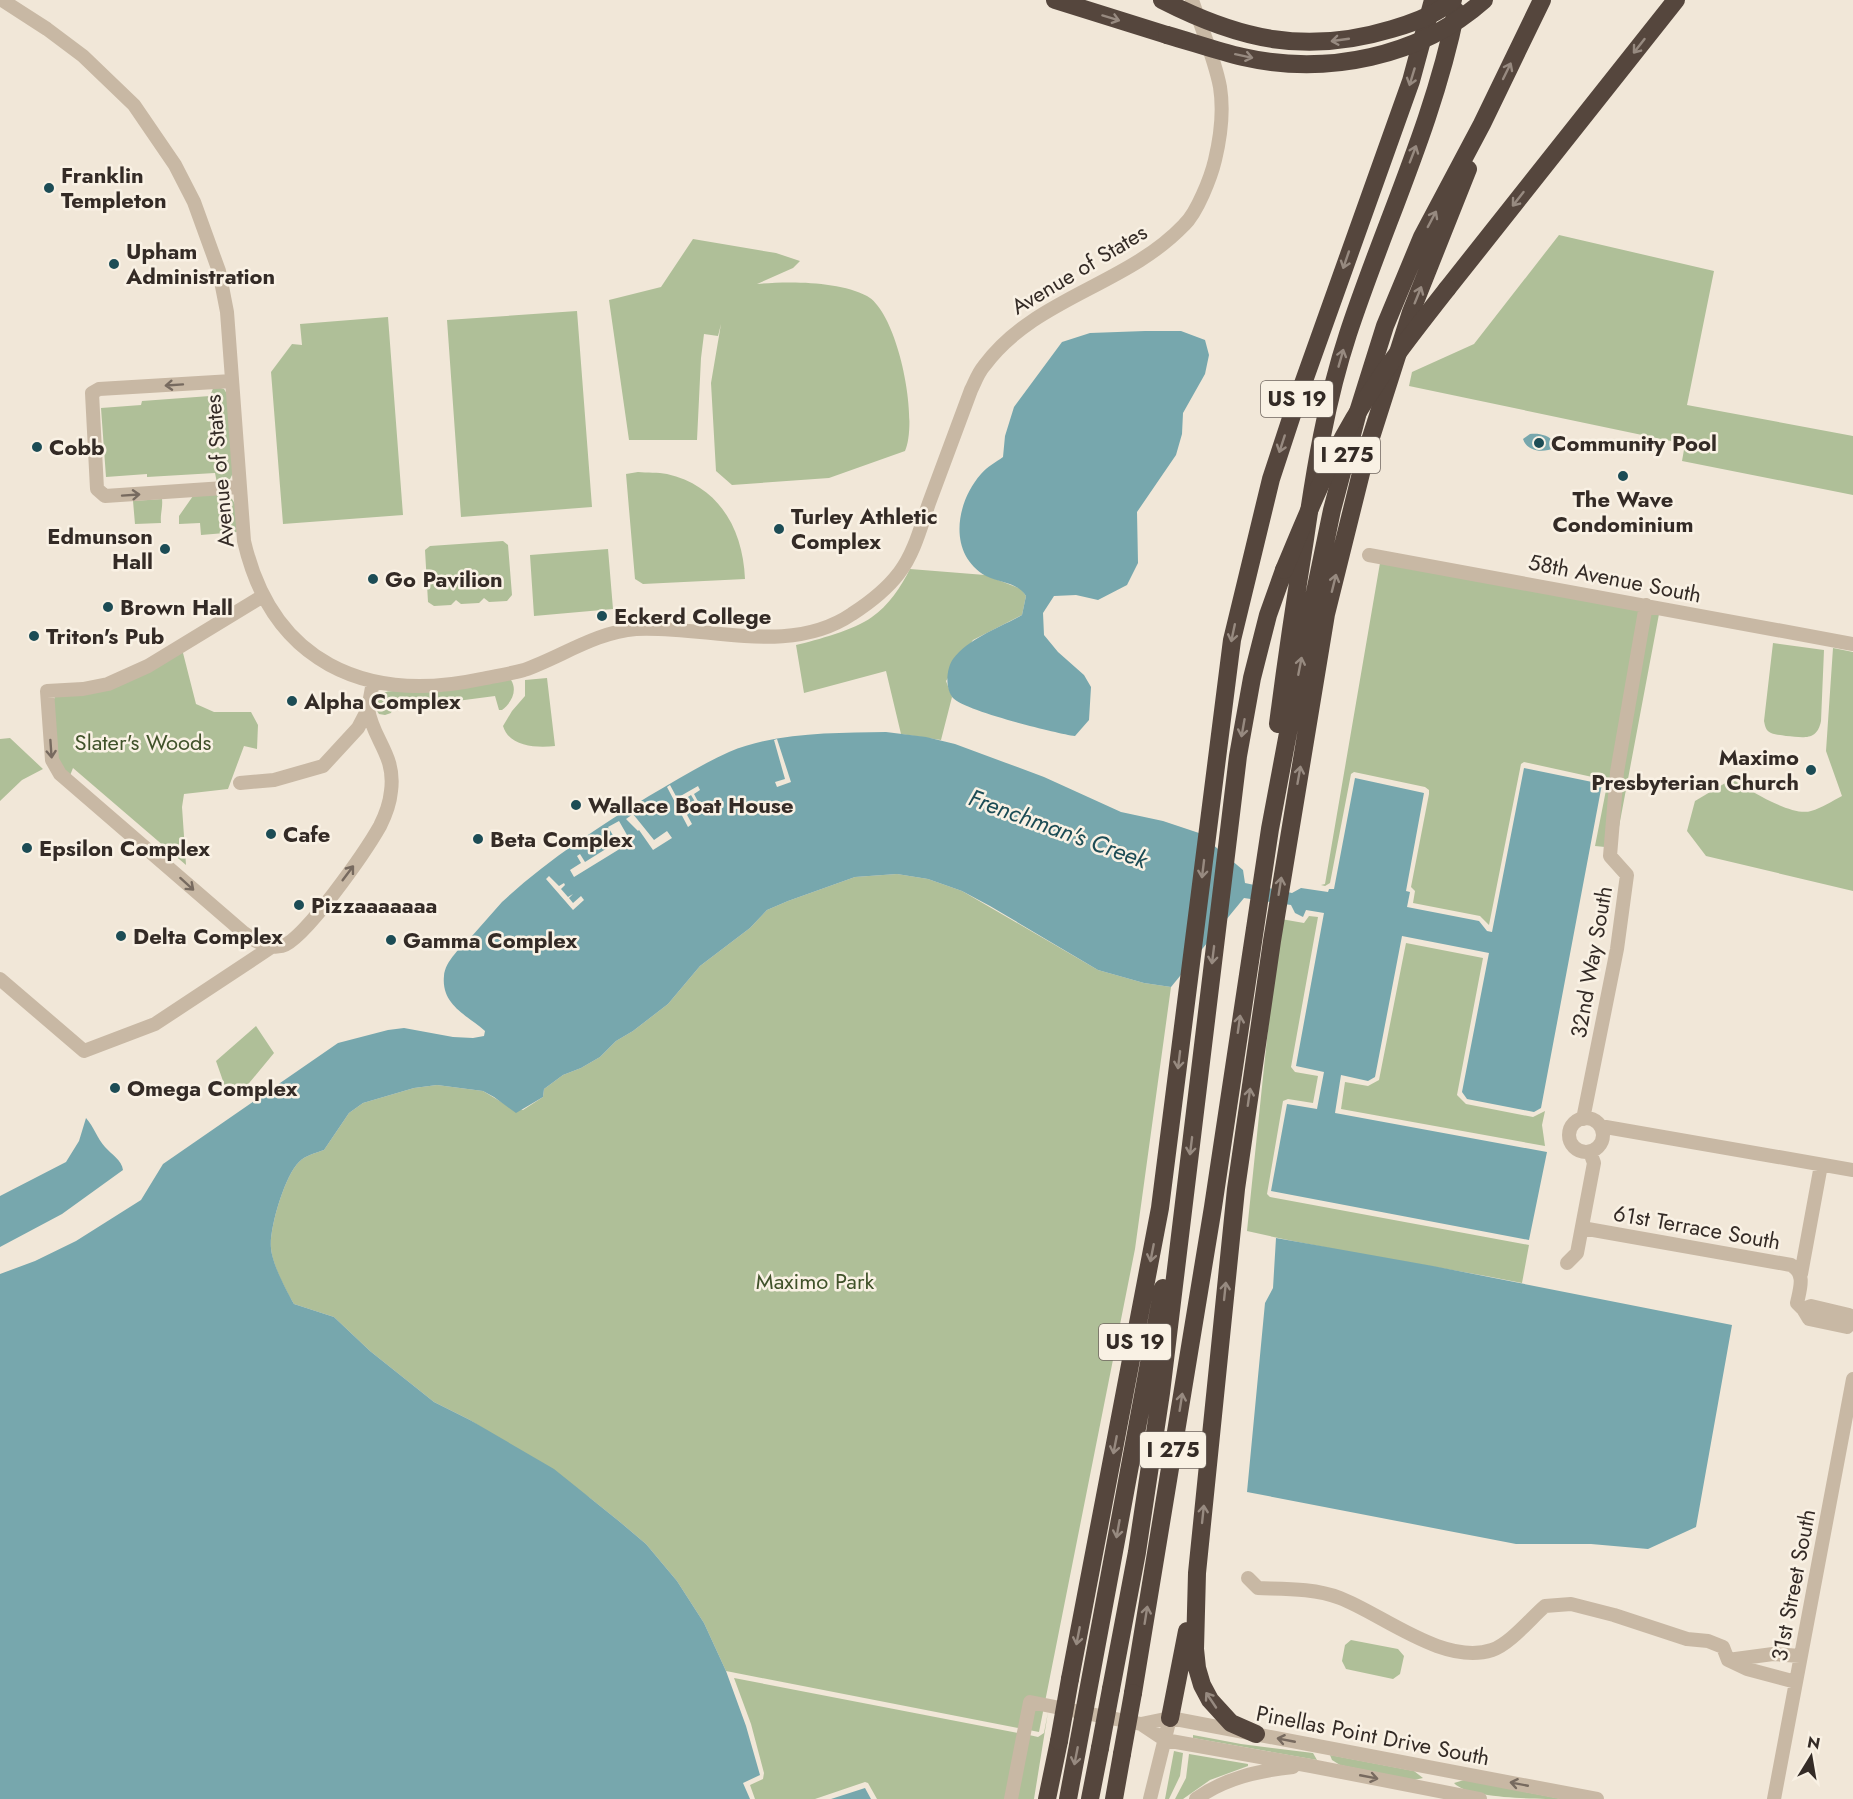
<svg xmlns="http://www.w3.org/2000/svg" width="1853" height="1799" viewBox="0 0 1853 1799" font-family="Jost,sans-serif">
  <rect width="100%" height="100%" fill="#f1e7d8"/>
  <path fill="#afbf98" d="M1559,235L1714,271L1687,405L1853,436V495L1682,461L1685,444L1409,386L1412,372L1474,344Z
    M693,239L776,253L800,261L793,268L757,284C788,281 839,281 867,296C898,313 919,419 905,451L829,478L732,485L716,471L711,383L721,324L718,336L704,334L701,358L697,440H629L609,300L661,287Z
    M577,311L592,507L461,517L447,320Z
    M388,317L403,515L283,524L271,372L292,344L302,345L300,324Z
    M214,386L224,389L227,394L233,473L230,479L217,483L215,473L147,477V474L106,477L101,408L141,405L142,401L210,396Z
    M638,472C647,473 658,472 667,474C719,486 743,529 745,579L643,584L635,579L626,474Z
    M224,494C240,499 237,518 237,532L201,535L200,523L179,524V516L193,496Z
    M162,499C163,508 160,514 161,523L135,524L133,501Z
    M503,541L508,545L512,595L507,601L489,602L484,598L479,603L461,604L456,600L451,605L434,606L428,602L425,550L430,546Z
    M608,549L613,609L534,616L530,555Z
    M1380,563L1659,614L1615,848L1595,846L1607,785L1606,780L1524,762L1521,764L1489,925L1480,916L1413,903L1415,891L1411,887L1429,794V790L1425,787L1354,772L1351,774L1330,883L1325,886L1321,885L1325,884Z
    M910,569L985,575L1021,589L1026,596L1022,615L973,640L946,681L952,697L941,740L901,734L886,671L804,693L796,645C817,640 854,630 872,617C888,606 901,587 910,569Z
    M1773,643L1824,650L1821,721C1817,742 1802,737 1786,736C1781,735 1775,735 1771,733C1766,731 1765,726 1764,721Z
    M1833,648L1853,652V891L1706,856L1687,831L1695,801L1732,779C1749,790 1792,817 1811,811C1822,808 1832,801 1842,796L1826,751Z
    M182,649L196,704L214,712H251L258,725L257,749L244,746L228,789L184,794L182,807L186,865L73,768L69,778L57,761L52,704L57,692L84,690Z
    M547,678L555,746C537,748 509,747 503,726L512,711L525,696V680Z
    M506,680H511C518,691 511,703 502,710H499L495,696L411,707L394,705L391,713L385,715L379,714C374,707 374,699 382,694C390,689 400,692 409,692C442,694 474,686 506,680Z
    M10,738L43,769L22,780L0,801V739Z
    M897,874L928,879L962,891L1098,970L1144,983L1171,987L1135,1249L1039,1732L726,1671L704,1623L677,1581L646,1544L620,1522L590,1498L470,1420L434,1402L370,1351L334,1317L294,1304C286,1291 272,1264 271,1248C269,1229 285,1175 299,1162C306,1155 316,1153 324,1150L349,1113L363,1103L414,1088L437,1085L483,1091L508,1106L523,1110L543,1097L544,1089L563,1075L581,1068L600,1057L616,1041L633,1031L668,1004L700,966L750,928L767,910L788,901L855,877Z
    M1309,916L1318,917L1291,1067L1295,1072L1318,1076L1313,1103L1288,1099L1283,1101L1267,1194L1270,1197L1529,1245L1522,1283C1431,1265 1338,1252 1247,1231L1276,952L1281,919L1304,923Z
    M1406,943L1483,958L1457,1095L1466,1104L1533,1117L1545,1111L1542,1125L1545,1146L1341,1109L1345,1082L1368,1086L1379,1080Z
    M256,1026L274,1053L245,1088L229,1098L216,1061Z
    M1351,1640L1398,1649L1404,1656L1400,1674L1393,1679L1346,1669L1342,1661L1345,1645Z
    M734,1678L1018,1733L1005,1799H877L868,1783L865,1782L815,1799H755L750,1785L763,1779L764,1773L751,1724Z
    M1048,1712L1034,1799H1016L1029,1735L1038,1737L1044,1733Z
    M1193,1735L1241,1744L1313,1753L1317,1760L1193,1738Z
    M1174,1751L1183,1753L1180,1776L1169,1799H1165Z
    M1189,1754L1248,1764V1766L1210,1780L1183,1799H1175L1186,1778Z
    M1330,1755L1414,1771L1423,1778L1414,1780L1340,1765L1332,1760Z
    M1464,1780L1562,1799C1540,1799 1468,1799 1454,1783Z"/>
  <path fill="#77a7ad" d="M1145,331H1181L1205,340L1209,355L1205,374L1183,413L1182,434L1176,455L1137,512L1138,563L1127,585L1098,600L1076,595L1054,596L1043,613L1044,635L1058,652L1084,675L1091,687L1089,720L1075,736C1055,733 965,711 953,698C945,689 946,669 953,659C969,638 999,628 1022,615L1026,596C1017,582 1000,583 986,576C947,554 956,502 981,474C987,467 996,462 1003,457L1005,436L1014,407L1062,342L1090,333Z
    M1530,434C1539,433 1549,435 1555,443L1554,448C1544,453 1527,452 1523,439Z
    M886,732L926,737L955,744L1044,777L1121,812L1163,821L1199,833L1243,870L1245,883L1292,893L1301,888L1328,892L1329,889H1334L1355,778L1424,793L1406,891L1410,892L1407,907L1479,921L1487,931L1492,932L1524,768L1602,784L1541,1108L1534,1112L1467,1099L1462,1092L1489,953L1402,936L1375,1077L1368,1081L1341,1075L1335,1113L1547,1152L1529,1240L1271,1191L1287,1104L1317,1109L1324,1072L1296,1066L1324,913L1306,910L1303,917L1295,913L1291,905L1244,898L1171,987L1144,983L1098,970L990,906L962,891L928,879L897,874L855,877L788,901L767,910L750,928L700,966L668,1004L633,1031L616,1041L600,1057L581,1068L563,1075L544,1089L543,1097L516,1113L494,1097L483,1091L437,1085L414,1088L363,1103L349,1113L324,1150C316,1153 306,1155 299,1162C285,1175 269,1229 271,1248C272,1263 286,1290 294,1304L334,1317L370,1351L434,1402L470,1420L554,1469L620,1522L646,1544L677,1581L704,1623L726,1671L746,1726L760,1775L743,1783L750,1799H0V1274L35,1261L76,1241L141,1200L163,1164L338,1043L388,1030L404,1028L453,1037L473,1038L484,1036L485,1031C467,1015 441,1005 444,976C445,961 462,946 472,936C482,925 492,913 502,902C546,861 598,827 649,796C675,781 702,764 729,752C777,732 834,733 886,732Z
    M86,1118C94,1127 97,1138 105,1147C111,1154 122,1160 123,1170L62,1214L0,1247V1196L66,1162L79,1141Z
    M1276,1238L1433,1266L1732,1325L1696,1527L1648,1549L1591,1544H1516L1247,1492L1265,1303L1273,1288Z
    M865,1788L871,1799H831Z"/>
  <path fill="#f1e7d8" d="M777,739L791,782L777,787L775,782L785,779L774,740Z
    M670,785L677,798L698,786L700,790L694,794L702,809L700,810L691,795L680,802L692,824L688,827L667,787Z
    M633,814L654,840L667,831L672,838L653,850L639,830L638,831L626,819Z
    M619,821L631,842L574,877L570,870L581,863L577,856L580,854L585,862L617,842L608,827Z
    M549,876L559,886L564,883L565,885L561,889L568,897L573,894L569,898L573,903L581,896L584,900L573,910L546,879Z"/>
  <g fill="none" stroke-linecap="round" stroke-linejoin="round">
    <path stroke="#c8b8a4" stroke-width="14" d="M2,0L47,29L83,56L134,105L175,165L194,202L219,271L227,312L244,541C272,662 365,704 481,679C495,676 510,674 524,670C561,657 596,632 636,629C706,625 789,657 852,614C869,603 887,589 899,573C914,554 921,526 929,503C943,465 957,428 971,390C975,382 978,373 984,366C1035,297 1126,286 1184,225C1197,213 1211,177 1215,160C1221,135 1224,112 1220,87C1215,60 1201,27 1192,0
      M232,381L99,389L92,393L97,489L105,496L239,487
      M1369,555L1853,644
      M263,596L148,666L108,684L83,689L47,691L52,760L60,774L244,933C255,941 267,949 282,946C304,941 367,849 380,826C385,816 390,802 391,791C396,755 373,740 368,709
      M240,783L274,780L323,766L358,728L368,709L373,682
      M0,979L84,1051L155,1024L273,946
      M1569 1135a17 17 0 1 1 34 0a17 17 0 1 1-34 0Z
      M1583,1119L1617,949L1627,875L1610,856L1617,772L1646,605
      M1600,1126L1853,1170
      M1582,1228L1791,1265C1806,1273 1800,1289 1797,1303L1803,1309
      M1567,1263L1577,1253L1594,1163L1590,1152
      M1801,1274L1821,1165
      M1853,1321L1849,1315L1811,1306L1803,1309L1809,1319L1847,1327L1853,1322
      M1248,1578L1258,1588C1284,1589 1314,1588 1340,1598C1382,1614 1444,1666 1492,1650C1510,1644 1531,1618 1545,1606L1571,1604L1614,1615L1687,1639L1708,1641L1723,1647L1728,1660L1747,1669L1796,1682
      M1728,1660L1773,1654L1800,1656
      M1141,1724L1165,1740L1311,1766L1480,1799
      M1011,1799L1030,1702L1141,1724L1170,1718L1597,1799
      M1150,1799L1170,1718
      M1196,1799C1225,1778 1258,1771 1293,1767
      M1774,1799L1853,1379"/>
    <path stroke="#55463d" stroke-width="18" d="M1055,0L1167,35
      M1447,289L1676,0
      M1278,724C1286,662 1295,601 1305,539C1315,470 1326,401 1348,334C1383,227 1434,122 1456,11
      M1070,1679L1160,1208L1232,640L1271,479L1295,406L1411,81L1433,0
      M1111,1689L1137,1552L1161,1393L1238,756L1252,678L1268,615L1284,570
      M1133,1693L1213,1207L1270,829L1309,621L1332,510L1358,412L1385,326L1422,237L1482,124L1542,0
      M1170,1718L1187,1631
      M1256,1734L1231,1723L1210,1700L1202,1685L1197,1668L1195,1649L1197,1573L1236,1189L1272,941L1326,614L1366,453L1411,312L1468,169
      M1047,1799L1059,1741
      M1068,1799L1163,1288
      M1090,1799L1100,1748
      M1114,1799L1122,1754"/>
    <path stroke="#55463d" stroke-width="18" d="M1162,0C1240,40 1306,55 1392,29C1413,23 1436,15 1453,0
      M1167,35C1192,42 1217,51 1243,57C1326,76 1420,57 1484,0
      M1284,570C1303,525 1321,479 1344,436C1373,383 1410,336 1447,289
      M1059,1741L1070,1679
      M1100,1748L1111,1689
      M1122,1754L1133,1693"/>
  </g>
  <defs><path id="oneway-shaft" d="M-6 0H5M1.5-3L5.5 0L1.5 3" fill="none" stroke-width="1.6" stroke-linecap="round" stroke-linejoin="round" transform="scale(1.5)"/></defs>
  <g stroke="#978a80">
    <use href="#oneway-shaft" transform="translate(1111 18) rotate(17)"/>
    <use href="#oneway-shaft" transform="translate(1340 40) rotate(172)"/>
    <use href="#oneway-shaft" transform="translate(1639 46) rotate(128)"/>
    <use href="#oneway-shaft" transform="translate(1244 56) rotate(12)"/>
    <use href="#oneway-shaft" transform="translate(1507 71) rotate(-64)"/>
    <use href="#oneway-shaft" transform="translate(1412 77) rotate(107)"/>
    <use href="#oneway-shaft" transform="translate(1413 154) rotate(-69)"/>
    <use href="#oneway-shaft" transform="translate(1518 199) rotate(128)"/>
    <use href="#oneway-shaft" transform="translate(1432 219) rotate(-62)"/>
    <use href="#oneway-shaft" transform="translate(1346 260) rotate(109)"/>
    <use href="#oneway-shaft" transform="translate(1418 295) rotate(-68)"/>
    <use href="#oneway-shaft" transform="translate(1341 358) rotate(-74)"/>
    <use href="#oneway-shaft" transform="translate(1282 444) rotate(108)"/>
    <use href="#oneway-shaft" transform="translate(1334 583) rotate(-76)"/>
    <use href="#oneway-shaft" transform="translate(1233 633) rotate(102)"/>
    <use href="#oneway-shaft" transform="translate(1300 666) rotate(-79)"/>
    <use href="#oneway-shaft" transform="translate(1243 728) rotate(100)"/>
    <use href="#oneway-shaft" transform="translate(1299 775) rotate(-80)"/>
    <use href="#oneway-shaft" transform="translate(1203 869) rotate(97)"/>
    <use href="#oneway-shaft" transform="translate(1280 886) rotate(-81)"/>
    <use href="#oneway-shaft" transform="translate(1213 955) rotate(97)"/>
    <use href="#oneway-shaft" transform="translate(1239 1024) rotate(-82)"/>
    <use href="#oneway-shaft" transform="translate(1179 1060) rotate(97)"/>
    <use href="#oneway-shaft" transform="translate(1249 1097) rotate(-82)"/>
    <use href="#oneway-shaft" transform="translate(1191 1146) rotate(97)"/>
    <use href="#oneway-shaft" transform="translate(1152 1253) rotate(101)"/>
    <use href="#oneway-shaft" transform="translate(1225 1291) rotate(-84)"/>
    <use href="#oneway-shaft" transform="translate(1181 1402) rotate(-81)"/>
    <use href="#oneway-shaft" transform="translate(1115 1445) rotate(101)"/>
    <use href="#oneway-shaft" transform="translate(1203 1514) rotate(-84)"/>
    <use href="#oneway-shaft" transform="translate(1118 1529) rotate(100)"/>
    <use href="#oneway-shaft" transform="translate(1146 1615) rotate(-81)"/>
    <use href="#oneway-shaft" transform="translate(1078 1636) rotate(101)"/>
    <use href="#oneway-shaft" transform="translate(1211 1700) rotate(-124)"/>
    <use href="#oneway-shaft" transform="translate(1076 1756) rotate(101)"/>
  </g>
  <g stroke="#776a5f">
    <use href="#oneway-shaft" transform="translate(174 385) rotate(176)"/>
    <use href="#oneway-shaft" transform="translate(131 495) rotate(-4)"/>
    <use href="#oneway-shaft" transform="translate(51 749) rotate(86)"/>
    <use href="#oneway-shaft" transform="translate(348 873) rotate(-53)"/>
    <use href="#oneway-shaft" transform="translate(187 884) rotate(42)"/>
    <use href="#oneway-shaft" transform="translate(1286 1740) rotate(-169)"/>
    <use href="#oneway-shaft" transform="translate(1369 1777) rotate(11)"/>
    <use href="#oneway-shaft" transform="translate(1519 1784) rotate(-169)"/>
  </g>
  <g fill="#1c4c55" stroke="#f9f1e4" stroke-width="2">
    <circle cx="49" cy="188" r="6"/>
    <circle cx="114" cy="264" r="6"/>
    <circle cx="1539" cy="443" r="6"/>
    <circle cx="37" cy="447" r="6"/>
    <circle cx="1623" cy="476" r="6"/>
    <circle cx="779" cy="529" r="6"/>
    <circle cx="165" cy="549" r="6"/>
    <circle cx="373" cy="579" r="6"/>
    <circle cx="108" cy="607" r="6"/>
    <circle cx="602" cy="616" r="6"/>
    <circle cx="34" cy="636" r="6"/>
    <circle cx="292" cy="701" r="6"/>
    <circle cx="1811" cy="770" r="6"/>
    <circle cx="576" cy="805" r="6"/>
    <circle cx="271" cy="834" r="6"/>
    <circle cx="478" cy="839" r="6"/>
    <circle cx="27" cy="848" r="6"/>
    <circle cx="299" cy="905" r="6"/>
    <circle cx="121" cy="936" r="6"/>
    <circle cx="391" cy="940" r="6"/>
    <circle cx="115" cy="1088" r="6"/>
  </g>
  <g text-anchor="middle" stroke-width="5" stroke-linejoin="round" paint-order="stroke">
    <g fill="#f9f1e4" stroke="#6f665f" stroke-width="1.5">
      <rect x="1261" y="381" width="72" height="36" rx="4.5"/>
      <rect x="1314" y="437" width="66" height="36" rx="4.5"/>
      <rect x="1099" y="1324" width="72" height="36" rx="4.5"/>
      <rect x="1140" y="1432" width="66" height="36" rx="4.5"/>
    </g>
    <g font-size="21" font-weight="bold" fill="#342b26">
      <text x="1297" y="406">US 19</text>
      <text x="1347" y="462">I 275</text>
      <text x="1135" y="1349">US 19</text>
      <text x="1173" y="1457">I 275</text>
    </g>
    <g font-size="22" font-weight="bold" fill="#342b26" stroke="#f9f1e4" text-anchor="start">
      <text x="61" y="183">Franklin<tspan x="61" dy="25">Templeton</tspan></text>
      <text x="126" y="259">Upham<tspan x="126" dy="25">Administration</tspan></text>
      <text x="1551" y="451">Community Pool</text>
      <text x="49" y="455">Cobb</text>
      <text x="1623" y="507" text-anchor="middle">The Wave<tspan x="1623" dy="25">Condominium</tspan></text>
      <text x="791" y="524">Turley Athletic<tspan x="791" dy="25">Complex</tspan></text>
      <text x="153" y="544" text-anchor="end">Edmunson<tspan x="153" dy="25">Hall</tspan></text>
      <text x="385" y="587">Go Pavilion</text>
      <text x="120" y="615">Brown Hall</text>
      <text x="614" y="624">Eckerd College</text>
      <text x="46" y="644">Triton's Pub</text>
      <text x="304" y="709">Alpha Complex</text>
      <text x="1799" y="765" text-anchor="end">Maximo<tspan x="1799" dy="25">Presbyterian Church</tspan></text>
      <text x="588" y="813">Wallace Boat House</text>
      <text x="283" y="842">Cafe</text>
      <text x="490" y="847">Beta Complex</text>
      <text x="39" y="856">Epsilon Complex</text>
      <text x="311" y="913">Pizzaaaaaaa</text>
      <text x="133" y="944">Delta Complex</text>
      <text x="403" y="948">Gamma Complex</text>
      <text x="127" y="1096">Omega Complex</text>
    </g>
    <g font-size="22" fill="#342b26" stroke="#f9f1e4">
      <text transform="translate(1079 269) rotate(-31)" y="8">Avenue of States</text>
      <text transform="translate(219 471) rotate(-95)" y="8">Avenue of States</text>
      <text transform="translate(1615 578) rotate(11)" y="8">58th Avenue South</text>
      <text transform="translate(1591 962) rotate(-80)" y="8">32nd Way South</text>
      <text transform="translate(1697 1227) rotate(10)" y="8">61st Terrace South</text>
      <text transform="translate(1793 1585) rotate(-79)" y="8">31st Street South</text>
      <text transform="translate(1373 1735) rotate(11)" y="8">Pinellas Point Drive South</text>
    </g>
    <g font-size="22" fill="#40522a" stroke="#f9f1e4">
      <text x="143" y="750">Slater's Woods</text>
      <text x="815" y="1289">Maximo Park</text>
    </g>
    <g font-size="24" font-style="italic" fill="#1c4c55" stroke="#f9f1e4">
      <text transform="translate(1058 829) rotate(20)" y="8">Frenchman's Creek</text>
    </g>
  </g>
  <g transform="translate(1811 1757) rotate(11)" stroke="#f9f1e4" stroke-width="4.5" paint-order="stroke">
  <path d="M0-4.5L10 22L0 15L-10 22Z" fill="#342b26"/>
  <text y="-9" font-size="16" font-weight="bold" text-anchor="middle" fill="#342b26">N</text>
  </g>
</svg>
